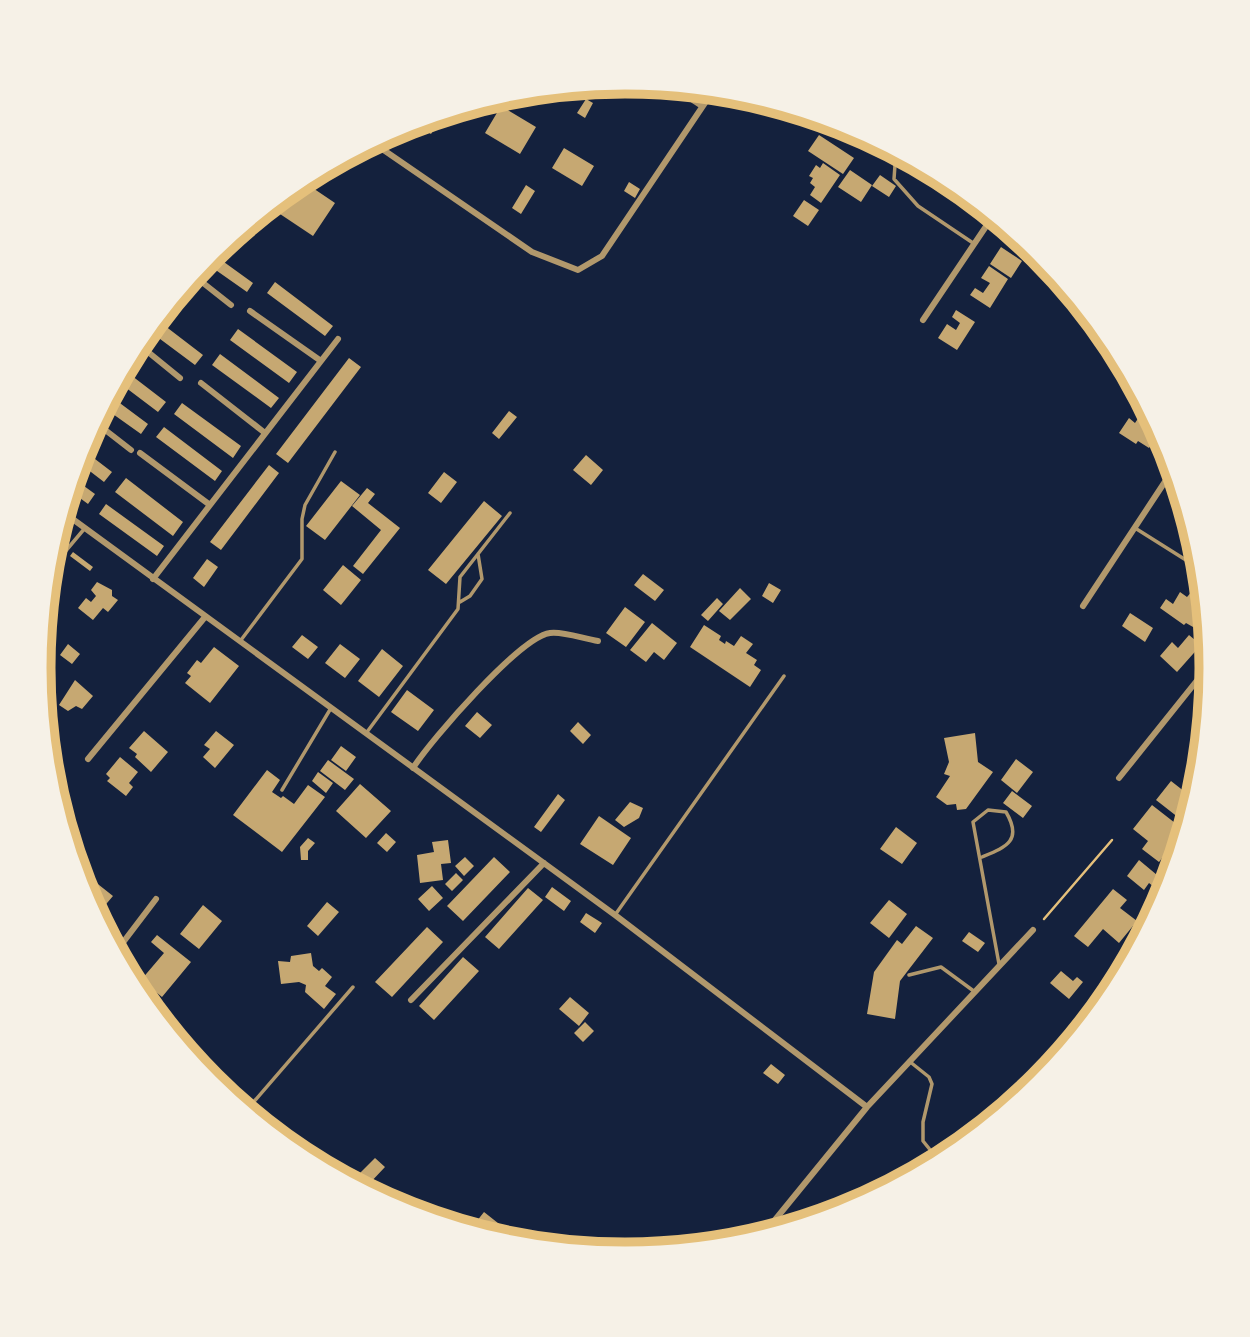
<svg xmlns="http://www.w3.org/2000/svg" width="1250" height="1337" viewBox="0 0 1250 1337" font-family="'Asap Condensed',sans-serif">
  <rect width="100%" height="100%" fill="#14213d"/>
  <path fill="#c6a872" d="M586,99L593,103L585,118L577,113Z
    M501,106L536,127L520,154L485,133Z
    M443,114L431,134L413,123Z
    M819,135L854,158L843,174L808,151Z
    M564,148L594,166L582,186L552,168Z
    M823,163L840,175L821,203L810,195L815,187L810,183L813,178L809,176L816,165L820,168Z
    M850,170L872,185L861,202L838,187Z
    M880,175L896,186L889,197L872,186Z
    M301,180L335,203L313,236L268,206Z
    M629,182L640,189L635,198L624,191Z
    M526,185L535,191L521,214L512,208Z
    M804,200L819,210L808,226L793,216Z
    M1001,247L1022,261L1011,278L990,264Z
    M217,257L253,283L247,292L210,266Z
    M989,266L1008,279L990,308L970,295L975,288L983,293L990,283L981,278Z
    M275,282L333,326L325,336L267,293Z
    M1080,302L1094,320L1092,323L1074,311Z
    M956,310L975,322L957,350L938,338L947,324L956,330L960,323L952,317Z
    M156,319L203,355L195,365L148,330Z
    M238,329L297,372L289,383L230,340Z
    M220,354L279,398L271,408L212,365Z
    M349,358L361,367L288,463L276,454Z
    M123,369L166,402L158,412L117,381Z
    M109,395L148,424L141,434L103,407Z
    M182,403L241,446L233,458L174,414Z
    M509,411L517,417L499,439L492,433Z
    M1139,417L1147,422L1150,419L1155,423L1160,432L1149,448L1138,441L1136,444L1119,433L1129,418L1135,423Z
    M164,427L222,471L215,481L156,437Z
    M82,449L112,472L104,482L78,462Z
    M586,455L603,470L591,485L573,470Z
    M269,465L279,473L221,550L210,542Z
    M444,472L457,482L441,503L428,493Z
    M73,478L95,494L88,504L69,490Z
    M126,478L183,522L173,536L115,492Z
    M341,481L360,495L325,540L306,526Z
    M367,488L375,494L368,503L400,528L363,574L353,566L381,530L352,506Z
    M484,501L502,516L446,584L428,570Z
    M106,504L164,546L157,556L99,514Z
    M73,552L93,567L90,571L70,556Z
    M207,559L218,567L204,587L193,578Z
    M343,565L361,580L341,605L323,590Z
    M643,574L664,590L655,601L634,585Z
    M1201,581L1205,625L1198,620L1193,627L1186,623L1184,625L1160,608L1166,599L1173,604L1180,592L1187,597Z
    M97,582L112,590V596L118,600L108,612L103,608L93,620L78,608L86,598L91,602L96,596L91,590Z
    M769,583L781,590L773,603L762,596Z
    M740,588L751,599L730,620L719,611Z
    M717,598L723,604L708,621L701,615Z
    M625,607L645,622L626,647L606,633Z
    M1130,613L1153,628L1145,642L1122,626Z
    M652,623L677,643L664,660L654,652L646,662L630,650Z
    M704,625L721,636L719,640L725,644L726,641L734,646L741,636L753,644L746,653L757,660L754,665L761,670L750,687L690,647Z
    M302,635L318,647L308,659L292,647Z
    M1189,635L1201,645L1177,672L1160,656L1172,642L1178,648Z
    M68,644L80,654L72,664L60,655Z
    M340,644L360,659L345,678L325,663Z
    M214,647L239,666L210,703L185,683L191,676L187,673L197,660L201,663Z
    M382,649L403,666L379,697L358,681Z
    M39,667L55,679L41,696L39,668Z
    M75,680L93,696L82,709L76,706L68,711L59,705Z
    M407,690L434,710L418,731L391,712Z
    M477,712L492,725L480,738L465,726Z
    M578,722L591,735L583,744L570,731Z
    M144,731L168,752L151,772L135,757L137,754L129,748Z
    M216,731L234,745L215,768L203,757L210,749L204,745Z
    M975,733L978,762L993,772L966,809L957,810L956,804L947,805L936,797L950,776L944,774L949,762L944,738Z
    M341,746L356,757L346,771L331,760Z
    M120,757L138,772L129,783L133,787L126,796L107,781L110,778L106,774Z
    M1016,759L1033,772L1017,793L1001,780Z
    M328,760L354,779L345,790L320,771Z
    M267,770L280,780L272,792L281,798L283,796L294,804L308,785L325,797L282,852L233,815Z
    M318,772L333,783L326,793L312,781Z
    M1171,781L1194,799L1179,818L1156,800Z
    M360,784L391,811L366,838L336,811Z
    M1012,791L1032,806L1023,818L1003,803Z
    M558,794L565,800L541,832L534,827Z
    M630,802L643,808L639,818L624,827L615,820Z
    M1152,805L1184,830L1159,862L1142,849L1148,841L1133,829Z
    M599,816L631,838L613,865L580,844Z
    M896,827L917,843L902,864L880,849Z
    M386,833L396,842L387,852L377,843Z
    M308,838L315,843L308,851V860H301L300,847Z
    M448,840L451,863L441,864L443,880L420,883L417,855L434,852L432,842Z
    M465,857L474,866L464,876L455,866Z
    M494,857L510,872L463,921L447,906Z
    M1139,860L1169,885L1163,894L1149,883L1144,890L1127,876Z
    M456,873L463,880L452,891L445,884Z
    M94,881L113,896L96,916L84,894Z
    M432,886L443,898L429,911L418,899Z
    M552,887L571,901L564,911L545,897Z
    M528,888L543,900L499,949L485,937Z
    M1113,889L1127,900L1120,908L1137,921L1119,943L1103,929L1088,947L1074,936Z
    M889,900L907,914L889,938L870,923Z
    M327,902L339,912L318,936L307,926Z
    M203,905L222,921L199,949L180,934Z
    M586,913L602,923L595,933L580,922Z
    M916,926L933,938L900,981L895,1019L867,1014L874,972L897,940L902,944Z
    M427,927L443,942L392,997L375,982Z
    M969,932L985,943L978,952L962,941Z
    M157,935L191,962L162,997L141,980L164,953L151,942Z
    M311,953L313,966L319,971L322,968L332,977L325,986L336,994L324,1009L305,992L306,985L299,982L281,984L278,961L290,962L291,956Z
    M463,957L479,971L434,1020L419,1006Z
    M1061,971L1073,981L1077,977L1083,982L1069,999L1050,983Z
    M570,997L589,1013L579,1026L559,1009Z
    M585,1022L594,1031L583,1042L574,1033Z
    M771,1064L785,1075L778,1084L763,1073Z
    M375,1158L385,1167L368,1185L358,1175Z
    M484,1212L503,1227L494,1239L469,1231Z"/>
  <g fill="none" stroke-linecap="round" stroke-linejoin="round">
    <path stroke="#e5c07b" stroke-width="2.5" d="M1044,919L1112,840"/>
    <path stroke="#b1986c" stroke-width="3.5" d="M896,151L894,179L918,206L973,243
      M1135,528L1197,567
      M48,572L85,528
      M460,602L470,596L482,579L478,554
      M241,640L302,559V519L305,505L335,452
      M367,732L458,609L460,577L510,513
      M282,790L331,708
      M982,857C1006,847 1023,841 1006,812L988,810L973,822L999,964
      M615,915L784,676
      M909,975L941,967L975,992
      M909,1061L929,1077L932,1084L923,1122V1141L940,1162
      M245,1112L353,987"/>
    <path stroke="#b1986c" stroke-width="6" d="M673,87L702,106
      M372,142L532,252L578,270L602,256L713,91
      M990,220L1024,241
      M193,275L231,305
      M250,311L321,361
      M923,320L993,216
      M137,343L180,378
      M201,383L265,433
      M95,422L131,450
      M140,453L210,505
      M63,512L615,915L867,1107
      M153,579L338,339
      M1083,606L1174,468
      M88,759L205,617
      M413,768C431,740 520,637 550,633C563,631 584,639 598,641
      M1119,778L1211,663
      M115,953L156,899
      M411,1000L544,863
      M172,1036L225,1081L311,1163
      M776,1219L788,1229
      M761,1237L867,1107L1033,930"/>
  </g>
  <path d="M0 0H1250V1337H0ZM51 668a574 574 0 1 1 1148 0a574 574 0 1 1-1148 0Z" fill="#f6f1e7" fill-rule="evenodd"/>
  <path fill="none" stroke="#e5c07b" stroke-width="9" d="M51 668a574 574 0 1 1 1148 0a574 574 0 1 1-1148 0Z"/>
</svg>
